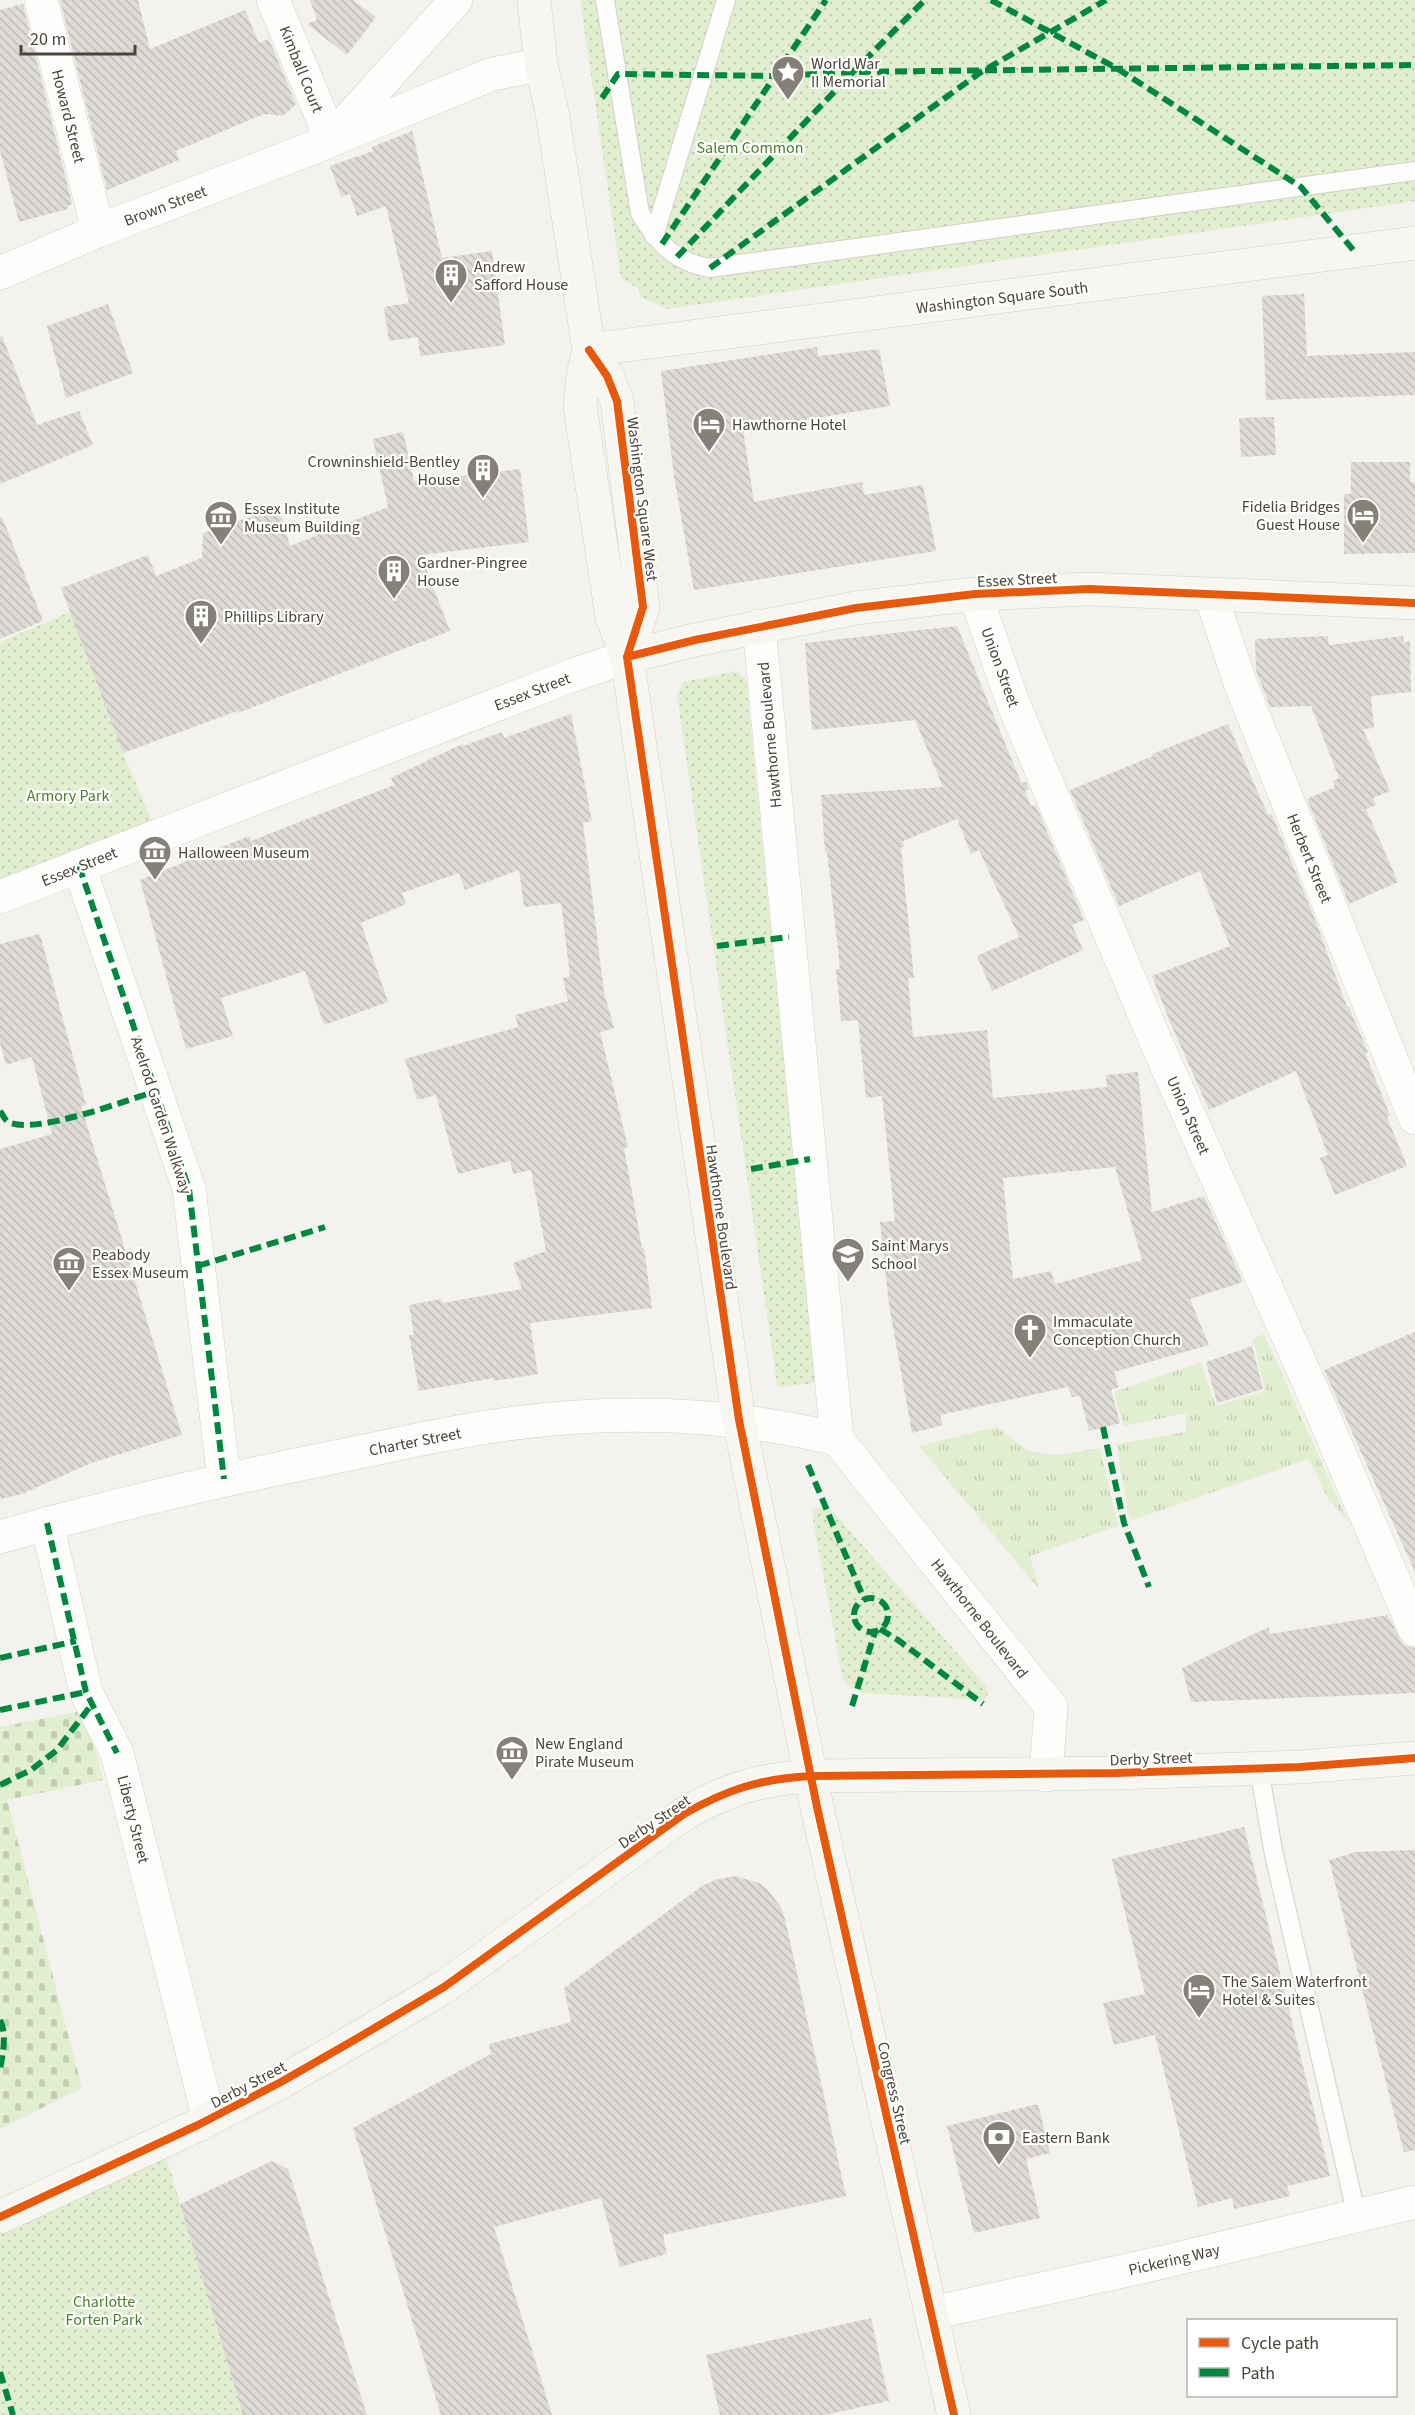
<svg xmlns="http://www.w3.org/2000/svg" width="1415" height="2415" viewBox="0 0 1415 2415" font-family="'Source Sans 3',sans-serif">
  <defs>
    <pattern id="grass-tufts" width="24" height="20" patternUnits="userSpaceOnUse" patternTransform="scale(1.5)"><rect width="24" height="20" fill="#e1eecf"/><path d="M3 7l-1-3M5 7V3M7 7l1-3M15 17l-1-3M17 17v-4M19 17l1-3" fill="none" stroke="#c3cdb2"/></pattern>
    <pattern id="cemetery-stones" width="16" height="16" patternUnits="userSpaceOnUse" patternTransform="scale(1.5)"><rect width="16" height="16" fill="#e1eecf"/><path d="M2 7V4a2 2 0 0 1 4 0v3zM10 15v-3a2 2 0 0 1 4 0v3z" fill="#c3cdb2"/></pattern>
    <pattern id="park-dots" width="8" height="8" patternUnits="userSpaceOnUse" patternTransform="scale(1.5)"><rect width="8" height="8" fill="#e1eecf"/><path d="M2 2h.1M6 6h.1" fill="none" stroke="#c3cdb2" stroke-width="1.8" stroke-linecap="round"/></pattern>
    <pattern id="building-back-hatch" width="6" height="6" patternUnits="userSpaceOnUse" patternTransform="scale(1.5)"><rect width="6" height="6" fill="#dedbd6"/><path d="M-1 5l2 2M0 0l6 6M5-1l2 2" fill="none" stroke="#c0bdb8"/></pattern>
  </defs>
  <rect width="100%" height="100%" fill="#f4f2ee"/>
  <path fill="url(#grass-tufts)" d="M1264,1334L1348,1521L1327,1497L1309,1459L1130,1521L1116,1444L1186,1432V1413L1124,1426L1114,1392L1201,1362L1216,1406L1265,1391L1253,1339Z
    M996,1427L1029,1451L1056,1455L1100,1448L1118,1526L1030,1556L1039,1589L919,1446Z"/>
  <path fill="url(#cemetery-stones)" d="M86,1710L103,1780L7,1800L82,2088L0,2129V1727Z"/>
  <path fill="url(#park-dots)" d="M580,0H1415V201L667,309L641,297L639,289L621,278Z
    M70,612L123,753L158,835L0,894V642Z
    M736,671L746,679L815,1378L814,1383L780,1387L777,1384L677,695L684,682Z
    M828,1506L986,1686L988,1693L985,1700L866,1693L851,1688L843,1679L813,1521V1511L818,1507Z
    M162,2143L243,2415H0V2218Z"/>
  <path fill="url(#building-back-hatch)" fill-rule="evenodd" d="M60,0H138L150,49L245,10L259,43L269,39L296,104L283,116L264,114L176,151L179,160L107,190Z
    M310,0H353L376,17L347,55L307,24L317,20Z
    M23,4L72,204L68,206V209L19,222L0,151V10Z
    M412,131L442,258L492,251L505,345L420,356L418,337L389,341L384,307L409,303L386,206L357,216L350,194L341,197L330,166L373,151L372,147Z
    M1304,294L1307,356L1415,352V395L1266,400L1262,296Z
    M108,304L133,373L66,398L47,326Z
    M2,336L37,425L79,411L93,445L0,484V337Z
    M817,347L818,356L879,349L890,406L743,430L754,502L862,482L864,495L923,485L936,551L694,590L674,476L661,371Z
    M1274,417L1276,455L1241,457L1239,418Z
    M403,432L414,481L520,469L529,542L421,555L450,631L238,713L237,711L123,753L61,588L148,555L156,576L202,558L203,533L279,507L290,546L388,507L373,439Z
    M1351,462H1410V482H1415V553L1344,554V494H1351Z
    M2,517L43,621L0,639V518Z
    M957,626L1021,782H1026L1029,789L1025,791L1031,806L1036,805L1084,920L1072,925L1083,950L992,991L977,956L1019,937L979,850L971,854L957,819L903,841L904,847H901L914,978H908L913,1037L987,1030L993,1098L1107,1087L1106,1075L1138,1072L1152,1212L1204,1196L1243,1282L1190,1299L1209,1345L1114,1372L1119,1387L1111,1390L1120,1423L1089,1431L1080,1396L1072,1397L1068,1387L940,1415L943,1425L912,1433L889,1305L880,1222L895,1221L882,1096L866,1098L858,1020L841,1021L836,969H840L827,852H825L821,795L943,787L915,720L812,730L805,643ZM1115,1167L1142,1260L1055,1284L1051,1271L1013,1279L1003,1178Z
    M1328,636L1329,645L1403,636L1404,643L1410,641L1411,692L1371,696L1374,728L1363,729L1390,791L1373,798L1376,805L1366,809L1398,882L1349,904L1307,799L1335,787L1333,781L1339,778L1311,706L1270,707L1256,671L1255,639Z
    M571,714L592,821L583,823L604,992L614,1028L600,1032L628,1147L624,1148L642,1248H644L652,1308L530,1323L538,1374L494,1381V1378L419,1391L409,1335H414L409,1305L441,1299L442,1303L522,1289L513,1263L546,1251L531,1170L513,1174L510,1161L458,1174L436,1095L417,1100L405,1059L518,1027L515,1015L568,1001L563,978L570,976L561,903L524,907L519,870L465,890L459,873L402,893L406,904L361,923L388,1002L324,1025L305,971L221,998L233,1036L186,1049L140,880L249,836L251,841L394,785L391,778L462,744L463,746L502,732L504,738Z
    M1228,724L1268,815L1272,814L1315,919L1347,1007H1349L1368,1052L1365,1053L1390,1115L1387,1117L1407,1166L1335,1195L1320,1158L1328,1155L1296,1071L1209,1110L1170,1022L1152,976L1230,946L1200,871L1119,906L1070,790L1153,756L1152,754Z
    M40,934L86,1105L81,1106L182,1435L91,1463L22,1494L0,1499V1149L52,1134L32,1057L6,1065L0,1043V944Z
    M1415,1332V1572L1324,1370Z
    M1252,1346L1263,1389L1217,1403L1206,1362Z
    M1388,1615L1403,1645L1415,1648V1693L1191,1702L1182,1668L1269,1627L1270,1634Z
    M1244,1827L1330,2176L1287,2186L1290,2196L1234,2209L1232,2198L1198,2207L1155,2035L1114,2045L1103,2003L1145,1994L1112,1859Z
    M1415,1850V2150L1404,2152L1329,1860L1356,1852Z
    M735,1876L759,1883L767,1889L780,1906L785,1919L846,2196L663,2235L667,2254L620,2267L601,2198L494,2227L552,2415H441L353,2128L491,2054L489,2044L571,2022L564,1988L702,1886L715,1880Z
    M1038,2104L1050,2153L1026,2159L1040,2218L974,2233L947,2126Z
    M272,2161L288,2169L367,2415H243L180,2204Z
    M871,2318L889,2401L824,2415H720L706,2355Z"/>
  <g fill="none" stroke-linecap="round" stroke-linejoin="round">
    <g stroke="#d2d0cb" stroke-width="20">
      <path id="lane" d="M605,0L640,213C658,243 674,262 710,268L1415,171
        M654,236L726,0
        M1259,1768L1273,1850L1357,2217"/>
    </g>
    <g stroke="#d2d0cb" stroke-width="34">
      <path id="street" d="M41,0L98,231
        M273,0L331,139
        M337,132L456,0
        M0,273L98,231L312,148L492,74L541,65
        M975,594L1013,703L1156,1042L1321,1410L1415,1630
        M1211,596L1241,685L1415,1118
        M759,626L837,1439L1051,1707L1046,1775
        M79,866L189,1189L224,1479
        M0,897L573,675L627,657
        M47,1523L86,1692L117,1753L209,2119
        M0,1537C112,1505 225,1479 340,1456C381,1448 422,1438 464,1431C590,1408 713,1409 837,1439
        M932,2313L1155,2264L1415,2202"/>
    </g>
    <g stroke="#d3cfc5" stroke-width="34">
      <path id="secondary" d="M534,0L541,65L552,112L589,350L583,375L580,406L612,617L627,657L739,1420L817,1807L954,2415
        M589,350L1415,243
        M589,350L607,376L617,401L643,607L627,657
        M627,657L695,640L856,608L975,594L1089,589L1415,603
        M0,2217L198,2125L281,2082L356,2039L444,1987L684,1814C728,1789 760,1779 811,1776L1116,1773L1300,1767L1415,1758"/>
    </g>
    <use href="#lane" stroke="#fdfdfc" stroke-width="18"/>
    <use href="#street" stroke="#fdfdfc" stroke-width="33"/>
    <use href="#secondary" stroke="#f7f6f1" stroke-width="33"/>
    <path stroke="#00873e" stroke-width="6" stroke-dasharray="12 6" stroke-linecap="butt" d="M991,0L1118,69L1301,187L1354,251
      M602,98L618,74L777,76L853,72L1415,65
      M662,244L826,0
      M677,257L853,72L925,0
      M710,268L981,72L1106,0
      M79,866L189,1189L224,1479
      M717,946L789,937
      M0,1111C3,1115 4,1119 8,1122C36,1135 123,1101 154,1092
      M751,1169L810,1159
      M198,1266L325,1227
      M1103,1427L1124,1523L1149,1587
      M808,1465L864,1599
      M47,1523L86,1692L117,1753
      M854 1615a17 17 0 1 1 34 0a17 17 0 1 1-34 0Z
      M880,1629L898,1640L983,1704
      M0,1658L76,1641
      M852,1706L875,1632
      M0,1710L86,1692
      M0,1785L31,1770L57,1750L92,1704
      M0,2020C7,2034 3,2054 0,2069
      M0,2372L13,2415"/>
    <g stroke="#fff" stroke-width="11">
      <path id="cycleway" d="M589,350L607,376L617,401L643,607L627,657L739,1420L817,1807L954,2415
        M627,657L695,640L856,608L975,594L1089,589L1415,603
        M0,2217L198,2125L281,2082L356,2039L444,1987L684,1814C728,1789 760,1779 811,1776L1116,1773L1300,1767L1415,1758"/>
    </g>
    <use href="#cycleway" stroke="#e8590c" stroke-width="8"/>
  </g>
  <defs>
    <g id="sight-pin" transform="scale(1.725)"><path d="M0 17L-7.5 6A9.5 9.5 0 1 1 7.5 6Z" fill="#868178" stroke="#fff"/><path d="M0-6L1.8-2.2L6-1.7L2.9 1.2L3.7 5.4L0 3.3L-3.7 5.4L-2.9 1.2L-6-1.7L-1.8-2.2Z" fill="#fff"/></g>
    <g id="building-pin" transform="scale(1.725)"><path d="M0 17L-7.5 6A9.5 9.5 0 1 1 7.5 6Z" fill="#868178" stroke="#fff"/><path d="M-4-6H4V6H1V3H-1V6H-4ZM-2.5-4.3h1.7v1.8h-1.7ZM.8-4.3h1.7v1.8H.8ZM-2.5-1h1.7V.8h-1.7ZM.8-1h1.7V.8H.8Z" fill="#fff"/></g>
    <g id="hotel-pin" transform="scale(1.725)"><path d="M0 17L-7.5 6A9.5 9.5 0 1 1 7.5 6Z" fill="#868178" stroke="#fff"/><path d="M-6-4.5h1.5V1H6V5H4.5V3h-9V5H-6ZM-4 0a1.8 1.8 0 1 1 3.6 0ZM.5 0V-2.5h3Q6-2.5 6 0Z" fill="#fff"/></g>
    <g id="museum-pin" transform="scale(1.725)"><path d="M0 17L-7.5 6A9.5 9.5 0 1 1 7.5 6Z" fill="#868178" stroke="#fff"/><path d="M0-6L6-3V-2H-6V-3ZM-5-1h2V3h-2ZM-1-1h2V3h-2ZM3-1h2V3H3ZM-6 4H6V6H-6Z" fill="#fff"/></g>
    <g id="school-pin" transform="scale(1.725)"><path d="M0 17L-7.5 6A9.5 9.5 0 1 1 7.5 6Z" fill="#868178" stroke="#fff"/><path d="M0-5L7-2L0 1L-7-2ZM-4 1L0 2.5L4 1V4Q0 6-4 4Z" fill="#fff"/></g>
    <g id="church-pin" transform="scale(1.725)"><path d="M0 17L-7.5 6A9.5 9.5 0 1 1 7.5 6Z" fill="#868178" stroke="#fff"/><path d="M-1.2-6h2.4v3.5h3.3v2.4h-3.3V6h-2.4V-.1h-3.3v-2.4h3.3Z" fill="#fff"/></g>
    <g id="bank-pin" transform="scale(1.725)"><path d="M0 17L-7.5 6A9.5 9.5 0 1 1 7.5 6Z" fill="#868178" stroke="#fff"/><path d="M-6-4H6V4H-6ZM0-2.3a2.3 2.3 0 1 0 0 4.6a2.3 2.3 0 1 0 0-4.6Z" fill="#fff"/></g>
  </defs>
  <g fill-rule="evenodd">
    <use href="#sight-pin" x="788" y="72"/>
    <use href="#building-pin" x="451" y="275"/>
    <use href="#hotel-pin" x="709" y="424"/>
    <use href="#building-pin" x="483" y="470"/>
    <use href="#hotel-pin" x="1363" y="515"/>
    <use href="#museum-pin" x="221" y="517"/>
    <use href="#building-pin" x="394" y="571"/>
    <use href="#building-pin" x="201" y="616"/>
    <use href="#museum-pin" x="155" y="852"/>
    <use href="#school-pin" x="848" y="1254"/>
    <use href="#museum-pin" x="69" y="1263"/>
    <use href="#church-pin" x="1030" y="1330"/>
    <use href="#museum-pin" x="512" y="1752"/>
    <use href="#hotel-pin" x="1199" y="1990"/>
    <use href="#bank-pin" x="999" y="2137"/>
  </g>
  <g text-anchor="middle" stroke-width="4.5" stroke-linejoin="round" paint-order="stroke">
    <g font-size="16" fill="#4b4439" stroke="#fff" text-anchor="start">
      <text x="811" y="69">World War<tspan x="811" dy="18">II Memorial</tspan></text>
      <text x="474" y="272">Andrew<tspan x="474" dy="18">Safford House</tspan></text>
      <text x="732" y="430">Hawthorne Hotel</text>
      <text x="460" y="467" text-anchor="end">Crowninshield-Bentley<tspan x="460" dy="18">House</tspan></text>
      <text x="1340" y="512" text-anchor="end">Fidelia Bridges<tspan x="1340" dy="18">Guest House</tspan></text>
      <text x="244" y="514">Essex Institute<tspan x="244" dy="18">Museum Building</tspan></text>
      <text x="417" y="568">Gardner-Pingree<tspan x="417" dy="18">House</tspan></text>
      <text x="224" y="622">Phillips Library</text>
      <text x="178" y="858">Halloween Museum</text>
      <text x="871" y="1251">Saint Marys<tspan x="871" dy="18">School</tspan></text>
      <text x="92" y="1260">Peabody<tspan x="92" dy="18">Essex Museum</tspan></text>
      <text x="1053" y="1327">Immaculate<tspan x="1053" dy="18">Conception Church</tspan></text>
      <text x="535" y="1749">New England<tspan x="535" dy="18">Pirate Museum</tspan></text>
      <text x="1222" y="1987">The Salem Waterfront<tspan x="1222" dy="18">Hotel &amp; Suites</tspan></text>
      <text x="1022" y="2143">Eastern Bank</text>
    </g>
    <g font-size="16" fill="#4b4439" stroke="#fff">
      <text transform="translate(302 69) rotate(68)" y="6">Kimball Court</text>
      <text transform="translate(69 116) rotate(76)" y="6">Howard Street</text>
      <text transform="translate(165 205) rotate(-21)" y="6">Brown Street</text>
      <text transform="translate(1002 297) rotate(-7)" y="6">Washington Square South</text>
      <text transform="translate(643 499) rotate(83)" y="6">Washington Square West</text>
      <text transform="translate(1017 579) rotate(-3)" y="6">Essex Street</text>
      <text transform="translate(1001 667) rotate(70)" y="6">Union Street</text>
      <text transform="translate(532 691) rotate(-21)" y="6">Essex Street</text>
      <text transform="translate(769 735) rotate(-95)" y="6">Hawthorne Boulevard</text>
      <text transform="translate(1310 858) rotate(68)" y="6">Herbert Street</text>
      <text transform="translate(79 866) rotate(-22)" y="6">Essex Street</text>
      <text transform="translate(162 1115) rotate(72)" y="6">Axelrod Garden Walkway</text>
      <text transform="translate(1189 1115) rotate(66)" y="6">Union Street</text>
      <text transform="translate(722 1217) rotate(82)" y="6">Hawthorne Boulevard</text>
      <text transform="translate(415 1441) rotate(-11)" y="6">Charter Street</text>
      <text transform="translate(980 1618) rotate(52)" y="6">Hawthorne Boulevard</text>
      <text transform="translate(1151 1758) rotate(-2)" y="6">Derby Street</text>
      <text transform="translate(134 1819) rotate(76)" y="6">Liberty Street</text>
      <text transform="translate(654 1821) rotate(-34)" y="6">Derby Street</text>
      <text transform="translate(248 2084) rotate(-28)" y="6">Derby Street</text>
      <text transform="translate(895 2093) rotate(77)" y="6">Congress Street</text>
      <text transform="translate(1174 2259) rotate(-13)" y="6">Pickering Way</text>
    </g>
    <g font-size="16" fill="#4a7f2a" stroke="#fff">
      <text x="750" y="153">Salem Common</text>
      <text x="68" y="801">Armory Park</text>
      <text x="104" y="2307">Charlotte<tspan x="104" dy="18">Forten Park</tspan></text>
    </g>
  </g>
  <rect x="1187" y="2319" width="210" height="78" fill="#ffffff" stroke="#b7b4b0" stroke-width="1.5"/>
  <rect x="1199" y="2338" width="30" height="9" fill="#e8590c" stroke="#b7b4b0" stroke-width="1.5"/>
  <text x="1241" y="2349" font-size="18" fill="#4b4439">Cycle path</text>
  <rect x="1199" y="2368" width="30" height="9" fill="#00873e" stroke="#b7b4b0" stroke-width="1.5"/>
  <text x="1241" y="2379" font-size="18" fill="#4b4439">Path</text>
  <path d="M21 45v9h114v-9" fill="none" stroke="#4b4439" stroke-width="3"/>
  <text x="30" y="45" font-size="18" fill="#4b4439" stroke="#ffffff" stroke-width="4.5" paint-order="stroke">20 m</text>
</svg>
